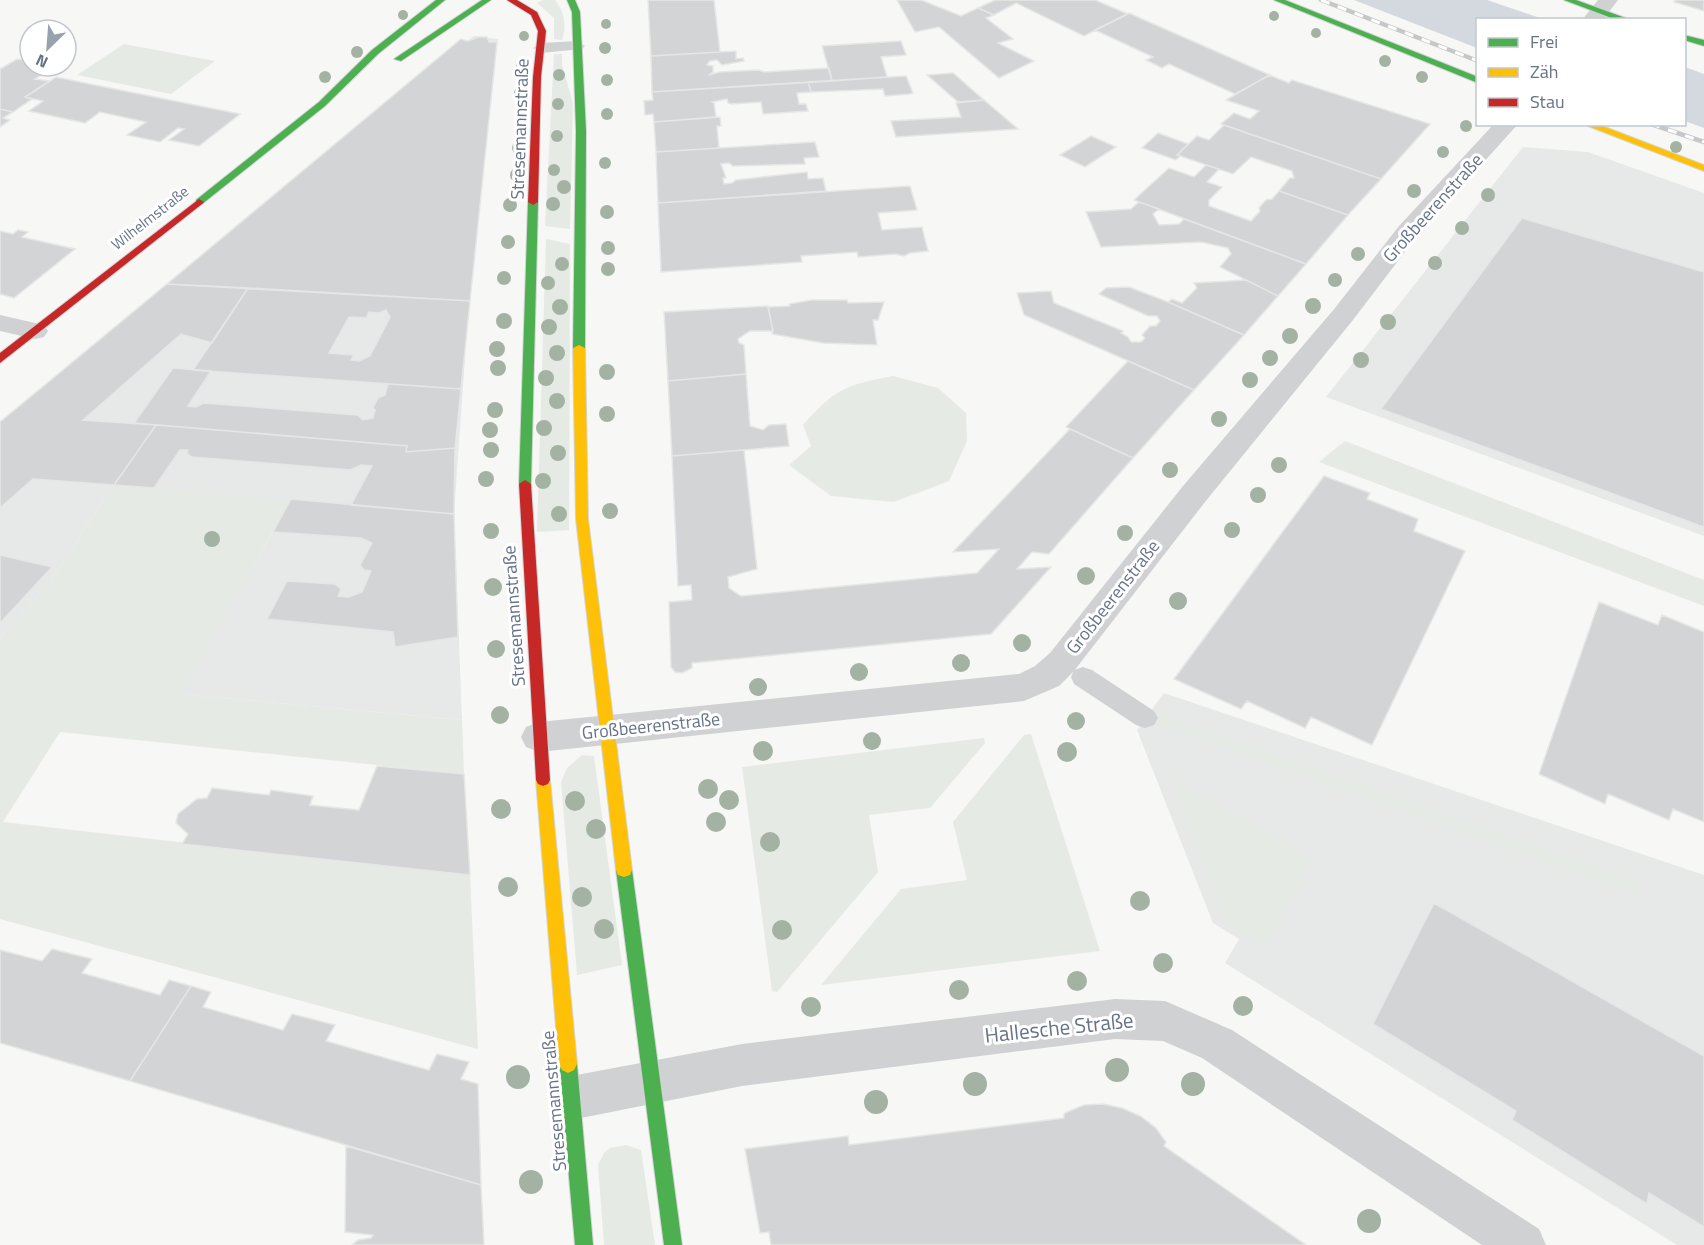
<svg xmlns="http://www.w3.org/2000/svg" width="1704" height="1245" viewBox="0 0 1704 1245" font-family="'Titillium Web',sans-serif">
  <rect width="100%" height="100%" fill="#f7f7f6"/>
  <path fill="#e7e8e8" d="M474,36L498,39L469,301L454,514L462,720L180,694L291,501L113,485L49,584L0,638V422L461,39L467,41Z
    M1523,147L1588,152L1704,193V536L1326,397Z
    M1164,693L1704,875V1245H1677L1225,963L1239,939L1213,923L1137,730Z"/>
  <path fill="#e6eae4" d="M543,0H555C564,11 567,26 562,40L554,39V18L537,3Z
    M124,44L215,61L171,94L77,75Z
    M554,54H562V65L573,103L570,229L545,226Z
    M546,239L570,244L569,530L537,532Z
    M893,376L938,388L966,413L967,441L949,481L894,502L831,496L789,465L811,446L803,425C835,389 845,385 893,376Z
    M1345,441L1704,580V606L1319,462Z
    M113,485L291,500L181,694L462,720L464,774L60,732L3,822L470,875L478,1049L0,919V638L49,584Z
    M1157,712L1642,882L1641,897L1153,723Z
    M1031,734L1100,951L821,985L901,889L967,880L953,822L1024,735Z
    M984,738L985,743L930,808L869,815L878,872L777,992L772,991L742,767Z
    M582,755L594,756L622,965L577,975L561,782L567,768Z
    M1168,775L1314,859L1267,947L1225,922Z
    M626,1145L641,1150L655,1245H604L598,1165L604,1153L610,1148Z"/>
  <path fill="#d3d9de" d="M1354,0H1487L1543,19L1478,20L1477,48Z
    M1685,67L1704,74V128L1685,121Z"/>
  <path fill="#d3d4d6" stroke="#e6e6e6" stroke-width="1.5" fill-rule="evenodd" d="M648,0H714L720,52L651,56Z
    M897,0H921L961,16L978,8L994,15L986,18L1013,39L998,43L1034,61L999,78L939,27L915,32Z
    M995,0H1095L1128,14L1084,36L1016,3L994,15L978,8Z
    M1676,0H1704V11L1674,2Z
    M1129,13L1142,19L1270,75L1235,94L1169,64L1162,68L1146,60L1153,57L1095,30Z
    M478,37H487L489,42H497L470,301L167,284L461,39L468,41Z
    M901,41L906,55L881,57L887,77L832,81L822,46Z
    M736,51V59L743,58L744,61L722,65L717,60L710,61L707,65L713,66V72L709,75L719,72L759,70L764,72L829,68L832,81L652,92L651,56Z
    M17,59L30,61V66H55L35,79L49,81L25,97L32,99L13,112L0,109V69Z
    M953,73L984,100L958,102L927,75Z
    M1269,75L1289,83L1292,80L1430,124L1381,179L1221,124L1234,113L1250,119L1259,111L1226,100Z
    M906,76L913,93L909,94L885,96L883,89L811,92L808,82Z
    M56,77L95,85L240,114L199,146L169,140L184,129L178,128L160,142L127,135L146,122L100,112L85,123L29,111L43,101L25,97Z
    M808,82L811,92L797,93L799,104H806L808,111L763,114L761,102L731,104L728,103L727,99L712,102L714,103L716,117L654,122L653,114L645,115L644,101L653,100L652,92Z
    M984,100L1018,129L896,137L891,121L961,117L956,103Z
    M0,109L13,112L3,118L10,120L0,127Z
    M720,117L721,126H717L719,148L656,152L654,122Z
    M1224,125L1238,130L1381,179L1348,215L1279,191L1290,178H1294L1292,171L1251,157L1233,174L1177,155L1197,136L1209,140Z
    M1158,133L1188,144L1177,155L1180,156L1176,160L1142,148Z
    M1091,136L1116,147L1085,167L1060,155Z
    M815,142L819,157L804,158L805,164L733,166L729,163L721,164L726,178H723L724,184L732,183L736,180L807,172L808,179L823,178L826,191L658,203L656,152Z
    M1206,165L1219,169L1207,182L1222,187L1209,200V206L1251,221L1260,211L1259,208L1266,200L1272,199L1279,191L1348,215L1306,264L1134,200L1169,168L1194,177Z
    M910,186L917,210L878,213L882,230L922,227L928,251L910,253L904,256L895,254L858,257L857,252L801,256L802,262L661,272L658,203Z
    M1139,202L1159,209L1153,214L1159,225L1179,224L1184,219L1306,264L1278,296L1220,267L1231,254L1228,248L1201,242L1101,247L1086,212L1131,209Z
    M1522,218L1704,272V527L1381,409Z
    M18,230L28,232L22,237L75,249L14,298L0,294V231L13,234Z
    M1246,280L1278,296L1244,335L1168,302L1172,299L1182,303L1197,288L1194,283Z
    M167,284L248,288L212,343L181,334L83,420L156,425L114,485L33,479L0,508V422Z
    M1129,287L1168,302L1244,335L1194,390L1024,315L1017,293L1051,291L1054,303L1123,331L1121,333L1128,337L1131,342H1141L1145,338L1142,335L1150,326H1156L1160,321L1157,316H1148L1099,294L1106,288Z
    M248,288L470,301L461,389L193,370ZM386,310L390,317L370,356L359,361L351,360L354,355L329,353L349,317L366,318L369,312L379,313Z
    M812,300H847L848,303L884,302L878,320H873L877,345L823,343L772,334L773,331L768,307L790,306L789,304Z
    M768,306L773,331H750L738,339L739,343L744,345L746,374L668,381L664,312Z
    M1128,361L1194,390L1133,458L1066,427Z
    M173,368L211,371L188,406L196,407L203,403L358,415L363,420L373,418L375,410L373,408L378,398L385,395L388,384L461,389L455,448L406,452L407,446L134,423Z
    M746,374L750,426L763,430L769,425L786,424L789,446L672,456L668,381Z
    M156,425L407,446L406,452L455,448L454,514L351,505L372,466L361,465L350,470L192,457L187,454L188,450H180L154,488L114,485Z
    M1070,429L1133,458L1049,554L1032,552L1017,569L1051,567L991,634L692,663V668L682,673L675,672L671,667L669,602L692,600L691,585L678,586L672,456L744,450L757,569L728,577L729,588L741,596L977,573L999,549L953,552Z
    M1324,476L1370,493L1367,499L1418,519L1414,531L1465,551L1372,745L1311,717L1305,728L1247,701L1241,709L1174,679Z
    M291,499L454,514L458,637L395,647L393,632L267,619L287,581L335,584L341,589L338,596L349,597L362,592L371,571L364,570L360,565L372,543L361,538L273,532Z
    M0,555L52,567L0,623Z
    M1599,602L1658,625L1662,615L1704,632V822L1673,809L1669,820L1608,794L1605,804L1539,774Z
    M377,766L464,774L470,875L182,844L188,834L176,823L178,814L197,799L207,798L212,788L269,795L271,790L313,796L310,805L359,810Z
    M1434,903L1704,1056V1227L1649,1193L1647,1204L1512,1120L1516,1111L1373,1024Z
    M52,949L92,959L82,973L160,995L169,980L191,986L130,1081L0,1043V950L42,961Z
    M191,986L211,992L203,1007L283,1030L292,1014L335,1025L326,1041L396,1061L429,1070L437,1054L469,1062L461,1079L478,1084L481,1185L130,1081Z
    M1103,1104L1122,1108L1140,1116L1156,1128L1166,1142L1164,1146L1306,1245H771L769,1232L760,1233L745,1149L848,1136L849,1145L1064,1118V1114L1067,1112L1084,1105Z
    M346,1146L481,1185L484,1245H352L358,1240L371,1238L373,1235L345,1232Z"/>
  <g fill="none" stroke-linecap="round" stroke-linejoin="round">
    <g stroke="#d3d5d6" stroke-width="2">
      <path id="fast" d="M436,0H445L378,54L325,106L202,204H196V200L319,102L372,50Z
        M482,0H491L401,61L394,59Z
        M567,0H575L580,12L586,131L585,348L579,351L573,348L576,131L572,12Z
        M1274,0H1285L1478,77V83Z
        M1564,0H1576L1631,20H1617Z
        M1684,35L1704,40V46L1684,40Z
        M533,199L538,202L531,484L525,488L519,484L528,202Z
        M624,863L630,865L632,870L682,1245H664L616,870L618,865Z
        M568,1055L574,1058L577,1064L593,1245H575L559,1064L562,1058Z"/>
    </g>
    <g stroke="#d3d5d6" stroke-width="2">
      <path id="slow" d="M1583,124H1597L1704,165V171Z
        M579,345L585,348L588,519L632,870L630,875L624,877L618,875L616,870L576,519L573,348Z
        M543,774L548,776L550,780L577,1064L574,1070L568,1073L562,1070L559,1064L536,780L538,776Z"/>
    </g>
    <g stroke="#d3d5d6" stroke-width="2">
      <path id="jam" d="M507,0H517L537,12L546,31L541,77L538,202L533,205L528,202L533,77L538,31L531,15Z
        M199,199L204,202L202,204L0,363V353Z
        M525,480L531,484L550,780L548,784L543,786L538,784L536,780L519,484Z"/>
    </g>
    <path fill="#d0d1d2" fill-rule="evenodd" d="M577,41L585,46L582,49L541,53L533,48L541,43Z
      M1083,667L1092,670L1154,711L1158,718L1154,725L1145,728L1136,725L1074,684L1071,677L1074,670Z"/>
    <path fill="#d0d1d2" fill-rule="evenodd" d="M1598,0H1618L1603,20H1582Z
      M1494,124H1518L1417,236L1353,320L1205,502L1074,671L1059,686L1024,701L539,752L526,747L521,737L526,727L539,722L1019,674L1035,666L1050,653L1183,486L1335,308L1399,226Z
      M0,315L44,325L48,331L44,337L35,339L0,331Z
      M1115,999L1165,1001L1232,1030L1539,1229L1546,1245H1482L1202,1058L1163,1041L1115,1039L742,1086L571,1120L556,1113L549,1098L556,1083L571,1076L742,1044Z"/>
    <use href="#fast" fill="#4caf50" fill-rule="evenodd"/>
    <use href="#slow" fill="#ffc107" fill-rule="evenodd"/>
    <use href="#jam" fill="#c62828" fill-rule="evenodd"/>
    <g stroke="#c6c7c8" stroke-width="4.5">
      <path id="rail" d="M1321,0L1478,61
        M1651,124L1704,142"/>
    </g>
    <use href="#rail" stroke="#fff" stroke-width="3" stroke-dasharray="9" stroke-linecap="butt"/>
  </g>
  <g fill="#a4b2a4">
    <circle cx="403" cy="15" r="5"/>
    <circle cx="1274" cy="16" r="5"/>
    <circle cx="606" cy="24" r="5"/>
    <circle cx="1316" cy="33" r="5"/>
    <circle cx="524" cy="36" r="5"/>
    <circle cx="605" cy="48" r="6"/>
    <circle cx="357" cy="52" r="6"/>
    <circle cx="1385" cy="61" r="6"/>
    <circle cx="522" cy="66" r="6"/>
    <circle cx="559" cy="75" r="6"/>
    <circle cx="325" cy="77" r="6"/>
    <circle cx="1422" cy="77" r="6"/>
    <circle cx="607" cy="80" r="6"/>
    <circle cx="520" cy="93" r="6"/>
    <circle cx="558" cy="104" r="6"/>
    <circle cx="607" cy="114" r="6"/>
    <circle cx="1466" cy="126" r="6"/>
    <circle cx="557" cy="136" r="6"/>
    <circle cx="1676" cy="147" r="6"/>
    <circle cx="518" cy="148" r="6"/>
    <circle cx="1443" cy="152" r="6"/>
    <circle cx="605" cy="163" r="6"/>
    <circle cx="554" cy="170" r="6"/>
    <circle cx="517" cy="175" r="7"/>
    <circle cx="564" cy="187" r="7"/>
    <circle cx="1414" cy="191" r="7"/>
    <circle cx="1488" cy="195" r="7"/>
    <circle cx="553" cy="204" r="7"/>
    <circle cx="510" cy="205" r="7"/>
    <circle cx="607" cy="212" r="7"/>
    <circle cx="1462" cy="228" r="7"/>
    <circle cx="508" cy="242" r="7"/>
    <circle cx="608" cy="248" r="7"/>
    <circle cx="1358" cy="254" r="7"/>
    <circle cx="1435" cy="263" r="7"/>
    <circle cx="562" cy="264" r="7"/>
    <circle cx="608" cy="269" r="7"/>
    <circle cx="504" cy="278" r="7"/>
    <circle cx="1335" cy="280" r="7"/>
    <circle cx="548" cy="283" r="7"/>
    <circle cx="1313" cy="306" r="8"/>
    <circle cx="560" cy="307" r="8"/>
    <circle cx="504" cy="321" r="8"/>
    <circle cx="1388" cy="322" r="8"/>
    <circle cx="549" cy="327" r="8"/>
    <circle cx="1290" cy="336" r="8"/>
    <circle cx="497" cy="349" r="8"/>
    <circle cx="557" cy="353" r="8"/>
    <circle cx="1270" cy="358" r="8"/>
    <circle cx="1361" cy="360" r="8"/>
    <circle cx="498" cy="368" r="8"/>
    <circle cx="607" cy="372" r="8"/>
    <circle cx="546" cy="378" r="8"/>
    <circle cx="1250" cy="380" r="8"/>
    <circle cx="557" cy="401" r="8"/>
    <circle cx="495" cy="410" r="8"/>
    <circle cx="607" cy="414" r="8"/>
    <circle cx="1219" cy="419" r="8"/>
    <circle cx="544" cy="428" r="8"/>
    <circle cx="490" cy="430" r="8"/>
    <circle cx="491" cy="450" r="8"/>
    <circle cx="558" cy="453" r="8"/>
    <circle cx="1279" cy="465" r="8"/>
    <circle cx="1170" cy="470" r="8"/>
    <circle cx="486" cy="479" r="8"/>
    <circle cx="543" cy="481" r="8"/>
    <circle cx="1258" cy="495" r="8"/>
    <circle cx="610" cy="511" r="8"/>
    <circle cx="559" cy="514" r="8"/>
    <circle cx="1232" cy="530" r="8"/>
    <circle cx="491" cy="531" r="8"/>
    <circle cx="1125" cy="533" r="8"/>
    <circle cx="212" cy="539" r="8"/>
    <circle cx="1086" cy="576" r="9"/>
    <circle cx="493" cy="587" r="9"/>
    <circle cx="1178" cy="601" r="9"/>
    <circle cx="1022" cy="643" r="9"/>
    <circle cx="496" cy="649" r="9"/>
    <circle cx="961" cy="663" r="9"/>
    <circle cx="859" cy="672" r="9"/>
    <circle cx="758" cy="687" r="9"/>
    <circle cx="500" cy="715" r="9"/>
    <circle cx="1076" cy="721" r="9"/>
    <circle cx="872" cy="741" r="9"/>
    <circle cx="763" cy="751" r="10"/>
    <circle cx="1067" cy="752" r="10"/>
    <circle cx="708" cy="789" r="10"/>
    <circle cx="729" cy="800" r="10"/>
    <circle cx="575" cy="801" r="10"/>
    <circle cx="501" cy="809" r="10"/>
    <circle cx="716" cy="822" r="10"/>
    <circle cx="596" cy="829" r="10"/>
    <circle cx="770" cy="842" r="10"/>
    <circle cx="508" cy="887" r="10"/>
    <circle cx="582" cy="897" r="10"/>
    <circle cx="1140" cy="901" r="10"/>
    <circle cx="604" cy="929" r="10"/>
    <circle cx="782" cy="930" r="10"/>
    <circle cx="1163" cy="963" r="10"/>
    <circle cx="1077" cy="981" r="10"/>
    <circle cx="959" cy="990" r="10"/>
    <circle cx="1243" cy="1006" r="10"/>
    <circle cx="811" cy="1007" r="10"/>
    <circle cx="1117" cy="1070" r="12"/>
    <circle cx="518" cy="1077" r="12"/>
    <circle cx="975" cy="1084" r="12"/>
    <circle cx="1193" cy="1084" r="12"/>
    <circle cx="876" cy="1102" r="12"/>
    <circle cx="531" cy="1182" r="12"/>
    <circle cx="1369" cy="1221" r="12"/>
  </g>
  <g text-anchor="middle" stroke-width="6" stroke-linejoin="round" paint-order="stroke">
    <g font-size="15" fill="#657288" stroke="#fff">
      <text transform="translate(150 218) rotate(-38)" y="5">Wilhelmstraße</text>
    </g>
    <g font-size="18" fill="#657288" stroke="#fff">
      <text transform="translate(520 129) rotate(-88)" y="6">Stresemannstraße</text>
      <text transform="translate(1433 208) rotate(-48)" y="6">Großbeerenstraße</text>
      <text transform="translate(1113 597) rotate(-52)" y="6">Großbeerenstraße</text>
      <text transform="translate(514 616) rotate(-94)" y="6">Stresemannstraße</text>
      <text transform="translate(651 726) rotate(-6)" y="6">Großbeerenstraße</text>
      <text transform="translate(554 1101) rotate(-95)" y="6">Stresemannstraße</text>
    </g>
    <g font-size="21" fill="#657288" stroke="#fff">
      <text transform="translate(1059 1028) rotate(-6)" y="7">Hallesche Straße</text>
    </g>
  </g>
  <rect x="1476" y="18" width="210" height="108" fill="#ffffff" stroke="#c1c7cf" stroke-width="1.5"/>
  <rect x="1488" y="38" width="30" height="9" fill="#4caf50" stroke="#c1c7cf" stroke-width="1.5"/>
  <text x="1530" y="48" font-size="18" fill="#657288">Frei</text>
  <rect x="1488" y="68" width="30" height="9" fill="#ffc107" stroke="#c1c7cf" stroke-width="1.5"/>
  <text x="1530" y="78" font-size="18" fill="#657288">Zäh</text>
  <rect x="1488" y="98" width="30" height="9" fill="#c62828" stroke="#c1c7cf" stroke-width="1.5"/>
  <text x="1530" y="108" font-size="18" fill="#657288">Stau</text>
  <g transform="translate(48 48) rotate(205)"><circle r="28" fill="#ffffff" stroke="#c1c7cf" stroke-width="1.5"/>
  <path d="M0-4.5L10 22L0 15L-10 22Z" fill="#98a1ae"/>
  <text y="-9" font-size="16" font-weight="bold" text-anchor="middle" fill="#657288">N</text>
  </g>
</svg>
